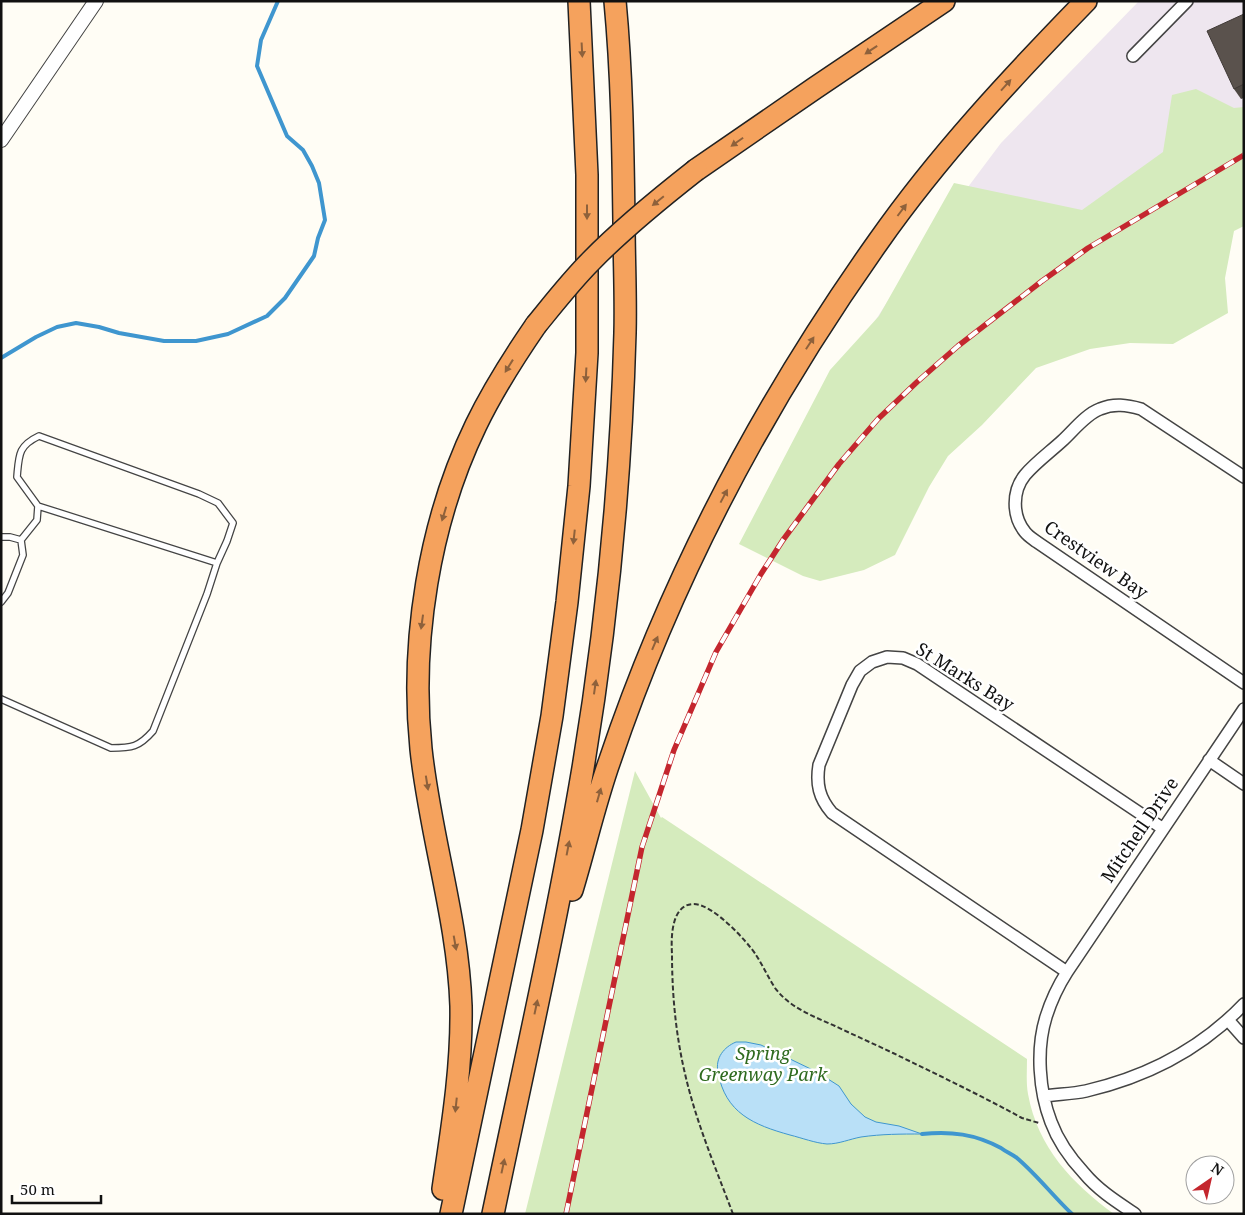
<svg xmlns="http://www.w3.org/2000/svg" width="1245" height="1215" viewBox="0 0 1245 1215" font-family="'Noto Serif',serif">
  <rect width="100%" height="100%" fill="#fffdf5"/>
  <path fill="#eee6ef" d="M1139,1H1244V173L863,340L917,255L1001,143Z"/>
  <path fill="#d5ebbd" d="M1196,89L1234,108L1244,107V226L1234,231L1225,278L1228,313L1173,344L1130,343L1090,349L1036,368L982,425L948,456L929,487L895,555L864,570L820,581L803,576L739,544L830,370L879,316L954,183L1082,210L1163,152L1172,95Z
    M635,771L661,818L662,817L1027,1059C1027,1070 1026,1083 1028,1094C1038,1148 1072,1183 1114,1214H525Z"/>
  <path fill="#b9e0f7" stroke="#3f96cf" d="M736,1042H746L761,1045L817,1072L839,1086L851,1104L865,1117L876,1122L899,1126L922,1134C901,1134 882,1134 861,1137C850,1139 839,1144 827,1144C815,1143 802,1138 790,1135C754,1125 725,1113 718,1072C715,1058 724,1047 736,1042Z"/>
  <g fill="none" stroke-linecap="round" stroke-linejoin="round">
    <path stroke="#3f96cf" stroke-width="4" d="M1,358L36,337L57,327L76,323L99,327L119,333L164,341H196L228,334L267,316L285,298L314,256L318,238L325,220L319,183L312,166L303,150L287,136L257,66L261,40L278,1
      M922,1134C951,1131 975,1134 1001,1148C1006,1152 1012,1154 1017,1158C1037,1175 1053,1196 1072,1214"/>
    <g stroke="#444" stroke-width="8">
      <path id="service" d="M38,506L217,563
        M1,537H10L21,540
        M1,602L8,593L23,555L21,540
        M1,699L111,748C132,748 139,747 153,731L207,594L217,563L227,541L233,523L218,503L199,494L39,436C18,446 19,455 17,477L38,506L37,520L21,540"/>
    </g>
    <g stroke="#444" stroke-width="14">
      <path id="minor" d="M1133,56L1187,1
        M1244,477L1141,409C1127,405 1114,403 1100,409C1086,414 1073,431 1062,441C1050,452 1035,463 1025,475C1012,491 1012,516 1025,532C1028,536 1033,539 1037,542L1244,683
        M1209,760L1244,784
        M1067,972L832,813C819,798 816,784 819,765L852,685L860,671L872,662L887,657L903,658L917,664L1162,828
        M1228,1020L1244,1038
        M1044,1096C1058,1094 1072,1094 1086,1091C1146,1077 1201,1049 1244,1004
        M1135,1214C1117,1202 1098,1190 1084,1173C1071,1159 1058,1141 1051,1122C1039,1091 1036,1049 1046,1017C1051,1001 1058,986 1067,972L1244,709"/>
    </g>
    <g stroke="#444" stroke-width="16">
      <path id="tertiary" d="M1,140L96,1"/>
    </g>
    <g stroke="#222" stroke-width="24">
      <path id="motorway" d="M696,170L815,88L944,1
        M572,890C585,847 595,802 610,760C672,576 766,400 878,242C939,155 1012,77 1086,1
        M443,1189C452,1128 462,1068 461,1006C458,919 430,835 421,749C410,642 429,522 476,425C493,390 514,357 536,325
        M451,1214L532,830L552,716L567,602L579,486L587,353V175L579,1
        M493,1214C524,1065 558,917 583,768C607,624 621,478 625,333C626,296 624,259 624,222C623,149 622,75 615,1"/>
    </g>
    <path stroke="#333" stroke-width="2" stroke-dasharray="5 2.5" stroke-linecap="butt" d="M733,1214C716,1169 697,1124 686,1078C676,1037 672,996 672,954C671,938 671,905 693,904C712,903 747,941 756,955C763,966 768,977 775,988C790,1008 813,1016 835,1026C854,1035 874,1044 893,1053C936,1074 980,1095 1022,1118L1039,1123"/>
    <use href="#service" stroke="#fff" stroke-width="5.5"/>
    <use href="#minor" stroke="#fff" stroke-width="11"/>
    <use href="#tertiary" stroke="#fff" stroke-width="14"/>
    <use href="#motorway" stroke="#f5a25d" stroke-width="21"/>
    <g stroke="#c4262e" stroke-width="5.5">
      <path id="rail" d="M566,1214L642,847L674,750L716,652L761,574L783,540L839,464L878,419L917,382L958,346L1042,281L1088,248L1244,155"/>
    </g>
    <use href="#rail" stroke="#fff" stroke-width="4" stroke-dasharray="11" stroke-linecap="butt"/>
    <g stroke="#222" stroke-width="24" stroke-linecap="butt">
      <path id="motorway-bridge" d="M536,325C554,303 571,281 591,261C623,228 659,199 696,170"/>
    </g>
    <use href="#motorway-bridge" stroke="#f5a25d" stroke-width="21"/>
  </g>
  <path fill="#4d4742" d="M1244,14V98L1241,99L1234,89Z"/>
  <path fill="#5a524d" stroke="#3f3936" d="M1244,14V84L1234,89L1207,31Z"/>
  <defs><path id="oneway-solid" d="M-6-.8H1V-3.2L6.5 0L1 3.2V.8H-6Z" transform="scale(1.25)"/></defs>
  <g fill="#8e613b">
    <use href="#oneway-solid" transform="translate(582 50) rotate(87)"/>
    <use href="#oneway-solid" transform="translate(871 50) rotate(146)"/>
    <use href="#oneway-solid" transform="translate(1006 85) rotate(-48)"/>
    <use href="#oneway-solid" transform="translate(737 142) rotate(145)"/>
    <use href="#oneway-solid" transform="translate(658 201) rotate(141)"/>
    <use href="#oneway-solid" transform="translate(902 210) rotate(-53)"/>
    <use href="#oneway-solid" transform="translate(587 212) rotate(90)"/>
    <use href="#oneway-solid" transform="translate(810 343) rotate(-57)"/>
    <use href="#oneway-solid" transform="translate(509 366) rotate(122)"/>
    <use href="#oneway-solid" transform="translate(586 375) rotate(93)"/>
    <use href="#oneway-solid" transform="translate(724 496) rotate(-62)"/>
    <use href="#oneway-solid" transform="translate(444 514) rotate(107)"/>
    <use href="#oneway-solid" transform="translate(574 537) rotate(96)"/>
    <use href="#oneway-solid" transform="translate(422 622) rotate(98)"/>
    <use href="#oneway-solid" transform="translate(655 643) rotate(-67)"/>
    <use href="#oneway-solid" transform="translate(595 687) rotate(-82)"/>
    <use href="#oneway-solid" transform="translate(427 783) rotate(81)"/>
    <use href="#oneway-solid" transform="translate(599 795) rotate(-74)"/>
    <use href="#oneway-solid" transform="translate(568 848) rotate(-79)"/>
    <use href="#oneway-solid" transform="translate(455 943) rotate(80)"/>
    <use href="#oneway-solid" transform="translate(536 1007) rotate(-78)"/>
    <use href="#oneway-solid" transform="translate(456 1105) rotate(96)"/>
    <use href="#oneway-solid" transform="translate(503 1166) rotate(-78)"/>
  </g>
  <g text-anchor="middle" stroke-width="5" stroke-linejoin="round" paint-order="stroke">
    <g font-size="18" fill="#111" stroke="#fff">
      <text transform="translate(1096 560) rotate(35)" y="6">Crestview Bay</text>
      <text transform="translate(965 677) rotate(32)" y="6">St Marks Bay</text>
      <text transform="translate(1140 830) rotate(-56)" y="6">Mitchell Drive</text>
    </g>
    <g font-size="18" font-style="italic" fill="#2f6b1f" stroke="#fff">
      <text x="763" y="1060">Spring<tspan x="763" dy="21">Greenway Park</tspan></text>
    </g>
  </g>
  <rect width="1245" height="1215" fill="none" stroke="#111111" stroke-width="5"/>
  <g transform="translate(1210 1180) rotate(34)"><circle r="24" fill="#ffffff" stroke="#a0a0a0"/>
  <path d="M0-4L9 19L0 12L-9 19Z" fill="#c4262e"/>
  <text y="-8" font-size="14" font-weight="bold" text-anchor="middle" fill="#111111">N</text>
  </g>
  <path d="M12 1195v8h89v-8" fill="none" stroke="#111111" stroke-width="2.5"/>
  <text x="20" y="1195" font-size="15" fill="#111111" stroke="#ffffff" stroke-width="4" paint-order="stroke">50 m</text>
</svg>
